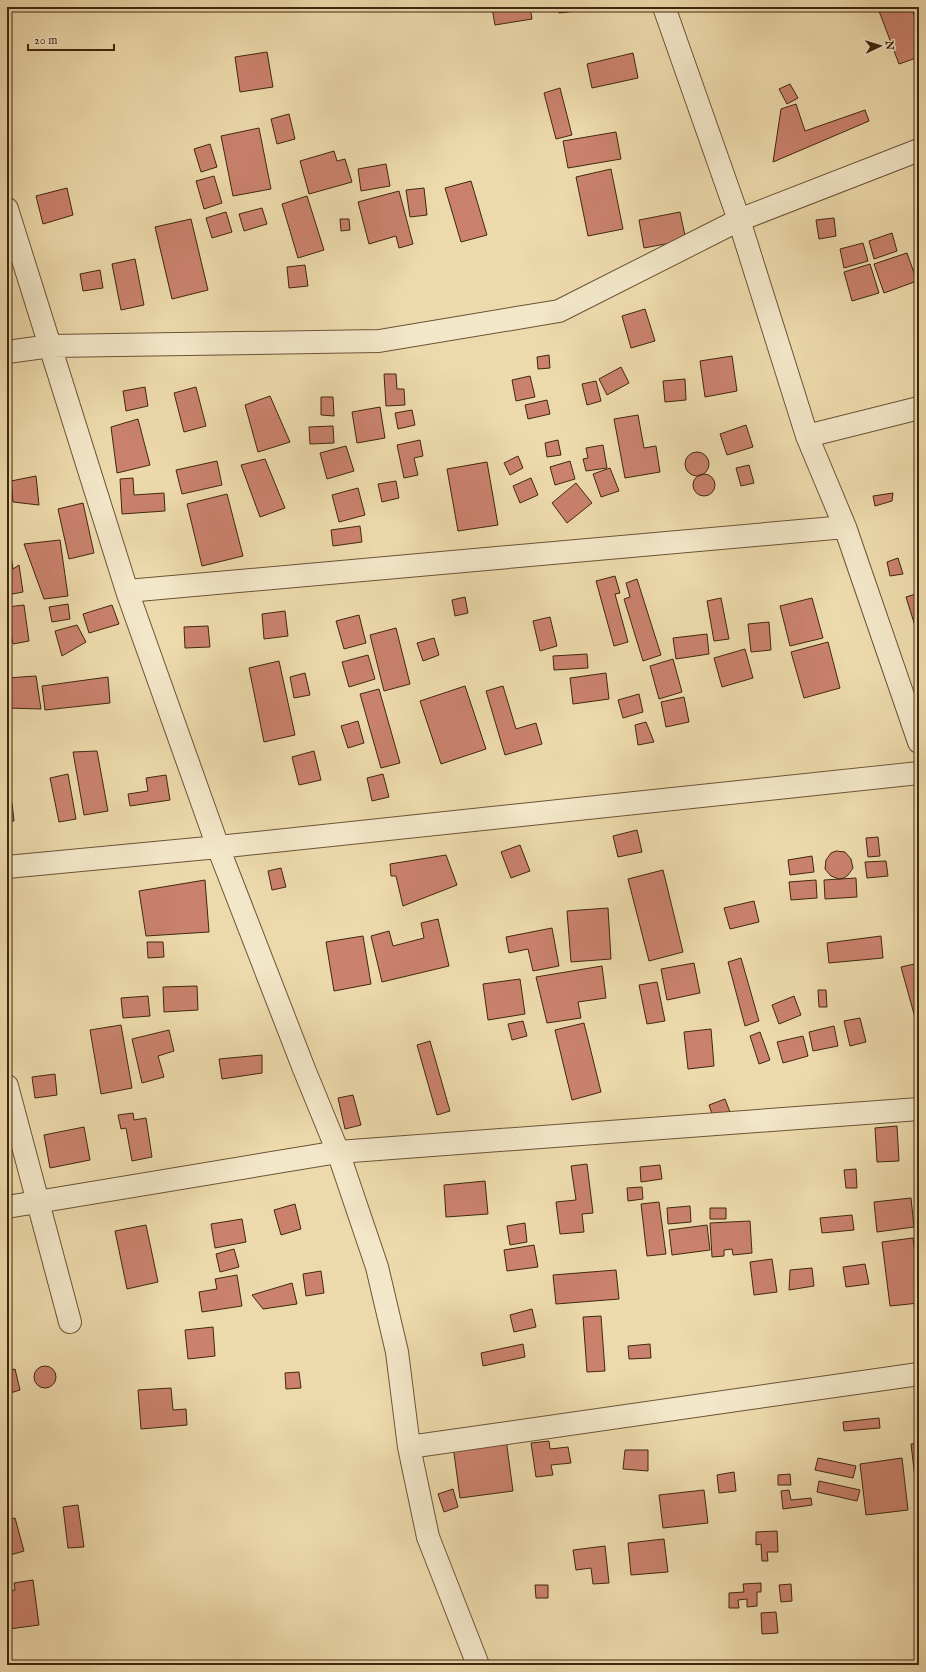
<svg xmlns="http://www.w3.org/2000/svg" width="926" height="1672" viewBox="0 0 926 1672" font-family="'IM FELL English',serif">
  <rect width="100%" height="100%" fill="#eddaac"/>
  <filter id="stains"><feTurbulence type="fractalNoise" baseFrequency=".005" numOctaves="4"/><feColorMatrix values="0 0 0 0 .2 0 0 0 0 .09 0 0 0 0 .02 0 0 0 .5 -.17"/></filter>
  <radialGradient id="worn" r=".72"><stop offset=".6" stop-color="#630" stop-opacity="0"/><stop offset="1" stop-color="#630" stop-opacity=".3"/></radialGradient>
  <path fill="#ca826d" stroke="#40270e" d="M501,7H530L532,19L495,25L492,8Z
    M558,7H577V11L559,13Z
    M890,7H911L919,28V57L899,64L879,11Z
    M267,52L273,87L240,92L235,57Z
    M633,53L638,78L592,88L587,64Z
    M790,84L798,98L787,104L779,89Z
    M560,88L572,135L556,139L544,93Z
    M796,104L805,131L865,110L869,121L773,162L781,109Z
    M289,114L295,139L277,144L271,119Z
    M259,128L271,189L233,196L221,136Z
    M616,132L621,159L568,168L563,141Z
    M210,144L217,167L201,172L194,149Z
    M334,151L337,161L345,159L352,182L309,194L300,161Z
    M386,164L390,186L361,191L358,169Z
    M611,169L623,229L588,236L576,177Z
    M214,176L222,203L204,209L196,181Z
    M471,181L487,235L461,242L445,188Z
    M67,188L73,215L43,224L36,196Z
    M424,188L427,215L410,217L406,190Z
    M399,191L413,244L399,248L396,236L369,244L358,202Z
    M307,196L324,250L298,258L282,204Z
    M262,208L267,224L244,231L239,214Z
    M226,212L232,232L212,238L206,218Z
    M680,212L686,240L644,248L639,220Z
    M834,218L836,236L819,239L816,220Z
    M191,219L208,290L172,299L155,227Z
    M340,219H349L350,230L341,231Z
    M892,233L897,251L874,259L869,241Z
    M863,243L868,261L844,268L840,249Z
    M907,253L917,281L884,293L874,264Z
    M135,259L144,305L121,310L112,264Z
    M870,264L879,293L852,301L844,272Z
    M305,265L308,286L289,288L287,267Z
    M100,270L103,288L83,291L80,274Z
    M645,309L655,341L631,348L622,316Z
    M549,355L550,368L538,369L537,357Z
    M732,356L737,391L705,397L700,361Z
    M621,367L629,383L607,395L599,379Z
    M384,374H396L397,389H404L405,405L386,406Z
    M530,376L535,397L516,401L512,380Z
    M685,379L686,400L665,402L663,381Z
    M596,381L601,401L587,405L582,384Z
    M145,387L148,406L126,411L123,391Z
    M196,387L206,426L184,432L174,393Z
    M270,396L290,442L258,452L245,405Z
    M321,397H333L334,416L321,415Z
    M547,400L550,414L528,419L525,405Z
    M380,407L385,438L357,443L352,412Z
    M412,410L415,425L398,429L395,413Z
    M638,415L644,448L656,446L660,472L625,478L614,419Z
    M138,419L150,465L117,473L111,427Z
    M746,425L753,447L727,455L720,434Z
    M333,426L334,443L310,444L309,427Z
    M420,440L423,456L414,458L418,475L404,478L397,445Z
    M558,440L561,455L547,457L545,443Z
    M603,445L607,468L586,471L583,459L588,458L586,448Z
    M346,446L354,471L327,479L320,453Z
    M685 464a12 12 0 1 1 24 0a12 12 0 1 1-24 0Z
    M518,456L523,468L510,475L504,463Z
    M265,459L285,508L260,517L241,465Z
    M217,461L222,485L182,494L176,470Z
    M570,461L575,479L555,485L550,467Z
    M487,462L498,525L458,531L447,469Z
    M749,465L754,483L741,486L736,468Z
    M610,468L619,491L601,497L593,474Z
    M693 485a11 11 0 1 1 22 0a11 11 0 1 1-22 0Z
    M36,476L39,505L13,502L11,481Z
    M133,478L134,495L164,493L165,511L122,514L120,479Z
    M531,478L538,495L520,503L513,486Z
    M396,481L399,498L382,502L378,484Z
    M576,483L592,503L567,523L552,503Z
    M358,488L365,515L339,522L332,495Z
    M893,493L892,501L875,506L873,496Z
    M227,494L243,556L202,566L187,504Z
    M83,503L94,553L69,559L58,509Z
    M360,526L362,542L333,546L331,530Z
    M60,540L68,596L44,599L24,544Z
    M7,549H10L13,569L19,565L23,592L7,595Z
    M898,558L903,574L890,576L887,562Z
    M615,576L620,593L615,594L628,642L614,646L596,581Z
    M637,579L661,655L643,661L624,599L630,597L626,583Z
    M919,593V628L916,629L906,597Z
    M465,597L468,613L455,616L452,600Z
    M721,598L729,639L714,641L707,601Z
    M812,598L823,638L790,646L780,606Z
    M68,604L70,619L52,622L49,607Z
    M24,605L29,641L13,644L10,628H7V607Z
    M112,605L119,624L89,633L83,614Z
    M285,611L288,636L264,639L262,614Z
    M359,615L366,643L344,649L336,621Z
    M550,617L557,646L540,651L533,621Z
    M769,622L771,650L751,652L748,624Z
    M77,625L86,642L62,656L55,631Z
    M208,626L210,647L185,648L184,627Z
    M396,628L410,684L384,691L370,635Z
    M707,634L709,654L676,659L673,638Z
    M919,635V647L916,636Z
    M434,638L439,655L423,661L417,643Z
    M828,642L840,688L804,698L791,652Z
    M745,649L753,678L722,687L714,658Z
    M587,654L588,668L554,670L553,656Z
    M368,655L375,679L349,687L342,662Z
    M673,659L682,692L659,699L650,666Z
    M279,661L295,735L264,742L249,668Z
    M305,673L310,695L294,698L290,677Z
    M606,673L609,699L573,704L570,678Z
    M36,676L41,709L7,708V678Z
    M108,677L110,703L45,710L42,686Z
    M465,686L486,749L441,764L420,701Z
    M503,686L516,729L536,723L542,744L505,755L486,691Z
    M379,689L400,763L381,768L360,694Z
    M639,694L643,712L623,718L618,700Z
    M684,697L689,722L666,727L661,702Z
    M358,721L364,743L348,748L341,726Z
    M646,722L654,742L638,745L635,725Z
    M97,751L108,811L84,815L73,752Z
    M314,751L321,780L299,785L292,757Z
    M68,774L76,819L59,822L50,778Z
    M383,774L389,797L372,801L367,778Z
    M166,775L170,800L130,806L128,794L148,791L146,778Z
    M7,803H12L14,821H7Z
    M637,830L642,852L618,857L613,836Z
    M878,837L880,856L868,857L866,838Z
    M520,845L530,871L511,878L501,852Z
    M836,851L845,852L851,859L853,868L848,875L844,878L839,879L831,876L825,869L826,860L831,853Z
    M446,855L457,885L403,906L396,876H391L390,864Z
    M812,856L814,872L790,875L788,860Z
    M886,861L888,876L867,878L865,862Z
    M281,868L286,887L272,890L268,871Z
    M663,870L683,952L649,961L628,879Z
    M856,878L857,897L825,899L824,880Z
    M205,880L209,932L146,936L139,891Z
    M816,880L817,898L791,900L789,882Z
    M754,901L759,922L730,929L724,908Z
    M608,908L611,959L571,962L567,911Z
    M438,919L449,966L382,982L371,936L389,931L393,946L424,938L421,923Z
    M552,928L559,966L533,971L528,949L509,953L506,937Z
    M363,936L371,984L334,991L326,942Z
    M881,936L883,958L829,963L827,943Z
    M147,942H163L164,957L148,958Z
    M741,958L759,1021L745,1026L728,962Z
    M694,963L700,993L667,1000L661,969Z
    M919,963V1032L901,967Z
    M602,966L606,998L578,1002L581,1018L547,1023L536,977Z
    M520,979L525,1014L488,1020L483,984Z
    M657,982L665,1021L647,1024L639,985Z
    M197,986L198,1010L164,1012L163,987Z
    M818,990H826L827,1007H819Z
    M148,996L150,1016L123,1018L121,998Z
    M794,996L801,1015L779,1024L772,1005Z
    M860,1018L866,1042L850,1046L844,1021Z
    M523,1021L527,1036L512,1040L508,1024Z
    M584,1023L601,1092L572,1100L555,1030Z
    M121,1025L132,1088L101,1094L90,1030Z
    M834,1026L838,1046L813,1051L809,1032Z
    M711,1029L714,1066L688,1069L684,1032Z
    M169,1030L174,1051L158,1056L164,1077L142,1083L132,1039Z
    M760,1032L770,1060L759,1064L750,1036Z
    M803,1036L808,1056L783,1063L777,1042Z
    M430,1041L450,1111L437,1115L417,1045Z
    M262,1055V1073L222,1079L219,1059Z
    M55,1074L57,1095L35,1098L32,1077Z
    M353,1095L361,1125L345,1129L338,1098Z
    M725,1099L730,1112L712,1114L709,1105Z
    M133,1113L134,1120L146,1118L152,1157L132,1161L126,1128L121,1129L118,1115Z
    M897,1126L899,1161L877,1162L875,1128Z
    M84,1127L90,1160L50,1168L44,1135Z
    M587,1164L593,1213L582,1214L584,1232L560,1234L556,1202L576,1200L571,1166Z
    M660,1165L662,1179L641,1182L640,1167Z
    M856,1169L857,1188H846L844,1170Z
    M485,1181L488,1214L446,1217L444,1185Z
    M642,1187L643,1199L628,1201L627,1188Z
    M911,1198L914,1227L877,1232L874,1202Z
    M659,1202L666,1254L647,1256L641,1204Z
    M295,1204L301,1229L281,1235L274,1210Z
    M690,1206L691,1222L668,1224L667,1208Z
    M710,1208H726V1219H710Z
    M852,1215L854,1230L822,1233L820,1218Z
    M242,1219L246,1242L215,1248L211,1224Z
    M750,1221L752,1253L733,1255L732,1249L724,1250V1256L712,1257L710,1223Z
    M525,1223L527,1242L510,1245L507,1226Z
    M146,1225L158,1282L127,1289L115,1231Z
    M707,1225L710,1250L672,1255L669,1230Z
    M913,1238L919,1282V1303L890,1306L882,1242Z
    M534,1245L538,1267L507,1271L504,1250Z
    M234,1249L239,1267L220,1272L216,1254Z
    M772,1259L777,1292L754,1295L750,1262Z
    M865,1264L869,1284L846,1287L843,1267Z
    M812,1268L814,1286L789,1290L790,1270Z
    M616,1270L619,1299L556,1304L553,1275Z
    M321,1271L324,1293L306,1296L303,1274Z
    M237,1275L242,1306L202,1312L199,1292L217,1289L215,1279Z
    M292,1283L297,1304L263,1309L252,1295Z
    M532,1309L536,1327L514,1332L510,1315Z
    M7,1311L11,1336L7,1337Z
    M601,1316L605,1371L587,1372L583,1317Z
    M213,1327L215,1356L188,1359L185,1330Z
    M523,1344L525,1357L483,1366L481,1353Z
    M650,1344L651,1358L629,1359L628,1346Z
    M34 1377a11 11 0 1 1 22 0a11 11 0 1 1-22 0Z
    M15,1369L20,1390L7,1394V1371Z
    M299,1372L301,1388L286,1389L285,1373Z
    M171,1388L173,1410L186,1409L187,1425L141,1429L138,1390Z
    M879,1418L880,1428L844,1431L843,1422Z
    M506,1439L513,1491L460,1498L453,1446Z
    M549,1441L550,1449L568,1447L571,1463L551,1465L553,1475L536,1477L531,1443Z
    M919,1443V1504H918L911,1444Z
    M625,1450H648V1471L623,1469Z
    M818,1458L856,1466L853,1478L815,1470Z
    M902,1458L908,1510L866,1515L860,1464Z
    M734,1472L736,1491L719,1493L717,1475Z
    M790,1474L791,1485H778V1475Z
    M819,1481L860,1490L857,1501L817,1492Z
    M453,1489L458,1507L444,1512L438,1494Z
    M704,1490L708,1523L663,1528L659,1495Z
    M789,1490L791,1500L811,1498L812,1505L783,1509L781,1491Z
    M78,1505L84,1547L68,1548L63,1507Z
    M15,1518L24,1551L7,1556V1520Z
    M777,1531L778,1552H767L768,1561H762L761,1544L756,1545V1532Z
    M664,1539L668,1572L631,1575L628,1543Z
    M605,1546L609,1583L593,1584L591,1568L576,1570L573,1550Z
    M33,1580L39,1625L9,1629L7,1613V1591L15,1590L14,1583Z
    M761,1583V1592H757V1606L747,1607V1599L738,1600L739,1608H729V1593L744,1592L743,1584Z
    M791,1584L792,1601L781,1602L779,1585Z
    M535,1585H548V1598H536Z
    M776,1612L778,1633L762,1634L761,1613Z"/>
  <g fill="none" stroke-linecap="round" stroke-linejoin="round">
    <g stroke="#6b5436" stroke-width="24">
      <path id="street" d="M664,7L739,220L807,436L845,527L919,742
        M7,209L127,591L218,847L304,1069L338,1152L377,1267L397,1352L409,1447L428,1537L478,1665
        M7,352L51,346L379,341L559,311L739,220L919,150
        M807,436L919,408
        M127,591L845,527
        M7,867L218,847L919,773
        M7,1086L70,1322
        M7,1207L338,1152L919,1109
        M409,1447L919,1374"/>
    </g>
    <use href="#street" stroke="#f3e7c9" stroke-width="22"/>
  </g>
  <rect width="926" height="1672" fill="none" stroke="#eddaac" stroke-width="24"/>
  <rect x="8" y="8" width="910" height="1656" fill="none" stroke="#40270e" stroke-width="2"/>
  <rect x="12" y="12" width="902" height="1648" fill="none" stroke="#40270e"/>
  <g transform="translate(880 46) rotate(86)" stroke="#f3e7c9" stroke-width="3" paint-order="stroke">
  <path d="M0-3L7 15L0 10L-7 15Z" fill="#40270e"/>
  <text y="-6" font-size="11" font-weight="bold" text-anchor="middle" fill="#40270e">N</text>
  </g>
  <path d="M28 44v6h86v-6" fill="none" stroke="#40270e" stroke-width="2"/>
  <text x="34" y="44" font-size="12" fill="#40270e" stroke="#f3e7c9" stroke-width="3" paint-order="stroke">20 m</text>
  <rect width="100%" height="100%" filter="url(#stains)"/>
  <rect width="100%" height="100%" fill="url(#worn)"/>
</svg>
